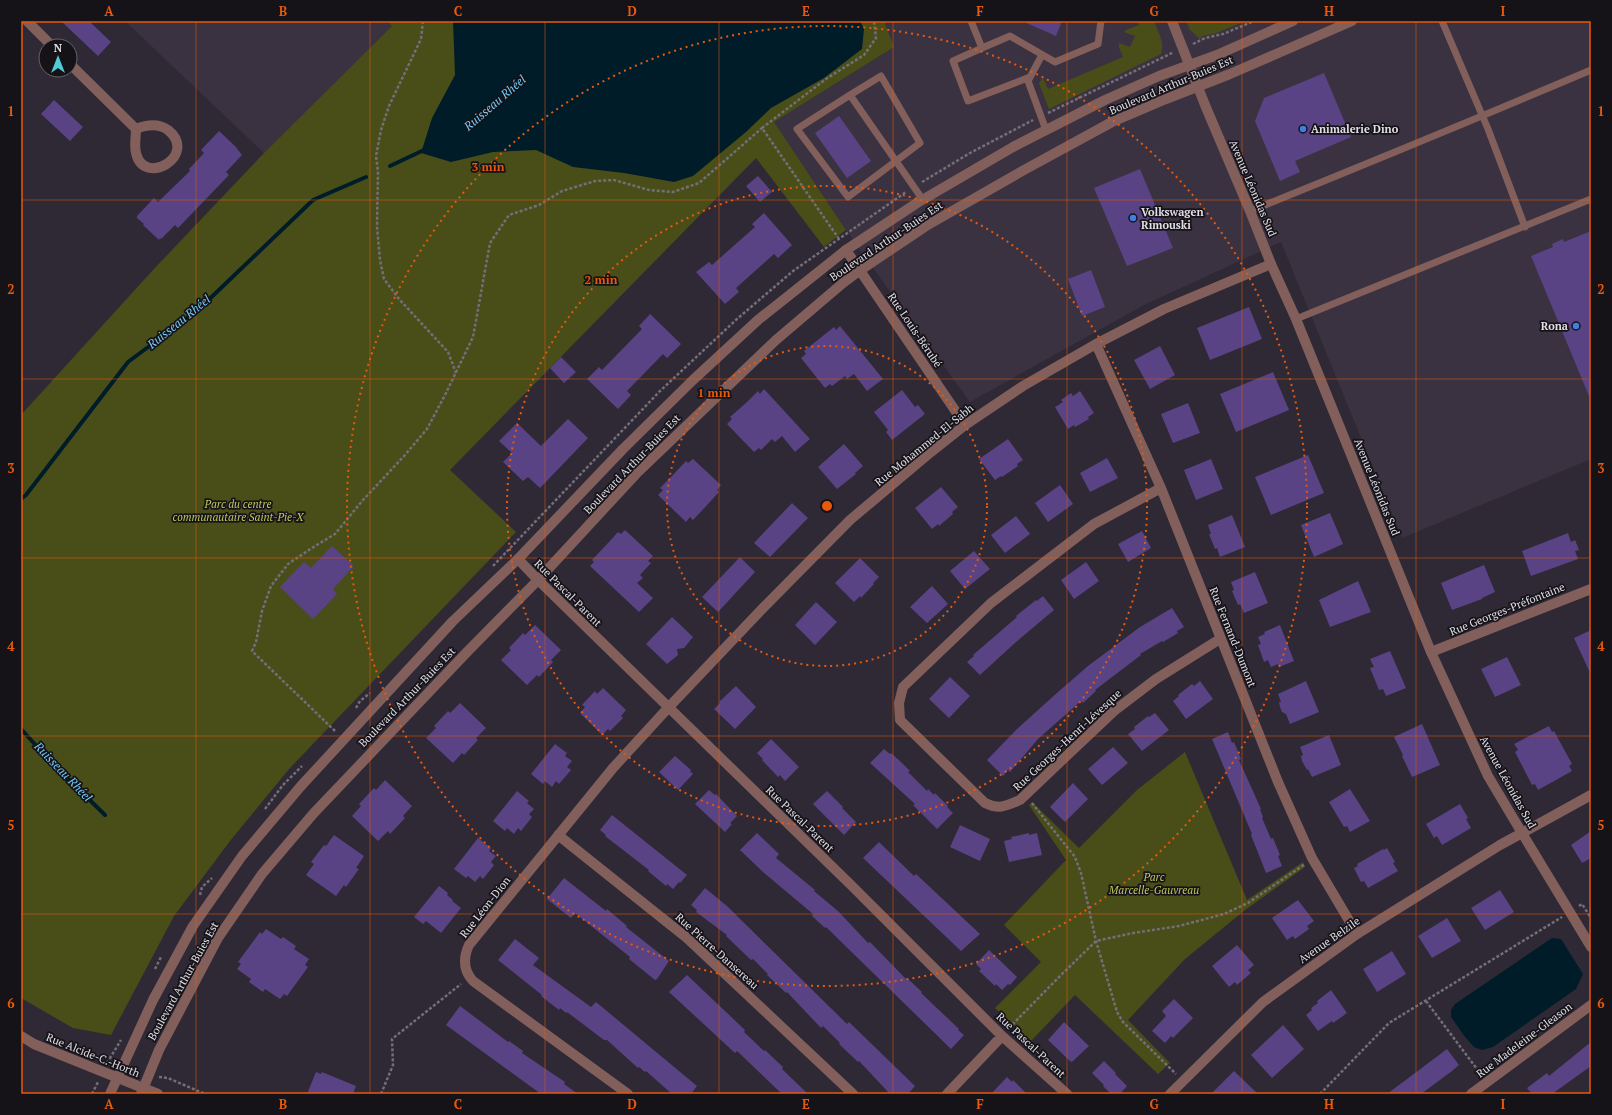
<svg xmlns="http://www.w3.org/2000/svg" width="1612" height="1115" viewBox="0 0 1612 1115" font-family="'PT Serif',serif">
  <rect width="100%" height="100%" fill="#2e2935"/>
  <path fill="#3b3241" d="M125,21H397L264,153Z
    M883,21H1591V459L1402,538L1281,242L1144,305L970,402L855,243L774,122L894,47Z"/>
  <path fill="#494e19" d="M387,21H884L894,47L774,122L846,230L824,247L756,158L450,470L516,532L289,769L230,841L174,916L111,1035L73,1028L21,998V415L153,270L264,153L392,26Z
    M1137,21H1154C1158,32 1165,42 1161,54L1049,109L1039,83L1043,78L1048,89L1123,57L1119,47V43L1130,47L1135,36L1124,32L1126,30L1139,25Z
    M1186,21H1246L1214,34L1202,36L1200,39L1190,30Z
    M1185,752L1247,900L1303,862L1305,867L1245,910L1185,959L1128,1020L1170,1063L1158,1074L1075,995L1031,1041L995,1008L1041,962L1004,925L1066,860L1029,805L1032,802L1079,848L1137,790Z"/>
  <path fill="#011c29" d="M453,21H860L864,29L862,49L824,78L771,108L746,132L693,176L674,182L624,173L573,167L536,150L493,152L451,162L421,153L432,118L455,75Z
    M1552,938L1561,939L1583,974L1576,989L1493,1047L1482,1050L1474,1047L1465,1037L1451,1017V1010L1455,1004Z"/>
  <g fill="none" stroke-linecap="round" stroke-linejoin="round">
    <path stroke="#011c29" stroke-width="4" d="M390,166L426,149
      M21,499L26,495L128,362L198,310L313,200L366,177
      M21,729L51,762L105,815"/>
  </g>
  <path fill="#594384" d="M61,21H89L111,42L98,56Z
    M1022,21H1062L1056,36Z
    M1324,73L1351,137L1295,161L1300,172L1280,181L1255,121L1264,98Z
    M54,100L83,127L70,141L41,114Z
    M839,116L871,161L847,178L815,133Z
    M219,131L235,146L242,155L226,172L229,175L178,228L175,225L161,239L160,238L159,240L143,225L144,224L137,218V216L154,198L158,202L190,171L189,169L204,153L201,150Z
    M1140,169L1173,248L1127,266L1094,188Z
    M758,176L772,192L760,202L746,186Z
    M764,213L792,245L778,258L774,254L736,288L739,292L725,304L696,272L709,262L712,265L755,227L752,224Z
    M1591,231V401L1531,256L1553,247L1552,244L1563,239L1564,242Z
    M1091,270L1105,307L1082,316L1068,279Z
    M1249,307L1262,339L1210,360L1197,328Z
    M650,314L681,344L667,358L663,354L627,391L631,395L618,409L587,379L599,367L602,370L642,329L639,326Z
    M840,326L883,379L867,391L854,374L847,379L845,376L832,386L830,384L825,388L801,358L806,354L804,351L834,327L836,330Z
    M1160,346L1175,375L1150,389L1134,360Z
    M561,357L576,372L564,383L550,368Z
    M1273,372L1289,410L1236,432L1220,394Z
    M764,389L810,439L795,452L782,436L775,442L772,439L761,450L759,448L754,452L727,424L732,419L730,417L747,402L758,391L760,394Z
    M902,390L915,407L918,405L925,414L892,440L886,432L888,430L874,412Z
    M1080,391L1094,413L1088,417L1089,419L1075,427L1074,425L1068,429L1055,407L1063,402L1061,400L1071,393L1073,396Z
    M1188,403L1200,433L1173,443L1161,414Z
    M568,419L588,438L540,488L528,477L523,481L503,462L512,453L499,441L517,423L541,446Z
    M1008,439L1023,460L1017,464L1018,466L1002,477L1001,476L995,480L979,459Z
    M844,444L863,466L855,473L856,474L837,489L818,467Z
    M1308,455L1324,493L1271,515L1255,477Z
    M1107,458L1118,478L1090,492L1080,473Z
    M693,459L721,485L717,490L719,492L708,504L693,520L690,517L686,522L658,495L663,490L660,488L671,477L686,461L688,463Z
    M1211,459L1223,489L1196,500L1184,470Z
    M1060,485L1073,504L1048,522L1035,503Z
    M941,487L958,507L952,512L953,514L939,526L938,524L932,529L915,508Z
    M792,503L808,518L770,557L754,543Z
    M1330,513L1343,544L1314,557L1301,525Z
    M1232,515L1245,547L1220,557L1217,548L1215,549L1209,534H1211L1208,525Z
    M1016,516L1030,534L1005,553L991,535Z
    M625,530L653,556L648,561L651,563L640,575L643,578L637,583L653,598L639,612L590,566L594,562L592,560L608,543L618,532L621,534Z
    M1142,531L1151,548L1128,562L1118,544Z
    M1568,533L1571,542L1575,540L1579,550L1575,551L1578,559L1531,576L1522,551Z
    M332,546L354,566L333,589L337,594L313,619L280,587L304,562L311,568Z
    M974,551L990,569L965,589L950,571Z
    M740,557L755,572L718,612L702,597Z
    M860,558L879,577L873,583L874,584L861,598L860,596L854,602L835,583Z
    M1086,562L1099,581L1074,599L1061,580Z
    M1484,565L1495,592L1482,598V599L1452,610L1441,583Z
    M1255,572L1268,603L1244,613L1240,604L1238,605L1232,591L1234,590L1231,582Z
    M1358,581L1371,612L1330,627L1319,600Z
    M932,586L948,604L927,623L910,607Z
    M1043,596L1054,610L1016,642L980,675L967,662L974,656L973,655L1017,617L1016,616L1036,600L1037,601Z
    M816,602L837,622L815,645L795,625Z
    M1172,608L1184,627L1177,631L1178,633L1163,642L1162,641L1140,654L1141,655L1095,690L1096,691L1083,703L1081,701L1038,739L1010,772L1008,770L1003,776L987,760L1017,729L1058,692L1088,666L1140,627Z
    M672,617L693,637L684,648L677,649L678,655L667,664L646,644Z
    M535,625L561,650L551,660L553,662L539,677L537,675L527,685L501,660L511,650L509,648L523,633L525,635Z
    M1280,625L1294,661L1279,667L1278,664L1271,667L1268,660L1264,662L1258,645L1261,644L1258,637L1265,634L1264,632Z
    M1591,630V675L1574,638Z
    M1390,651L1406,688L1386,696L1383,689L1379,690L1370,668L1374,667L1370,659Z
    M1507,657L1521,685L1495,697L1481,669Z
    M950,677L970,696L949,718L929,699Z
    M1200,681L1213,699L1186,719L1173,701L1179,696L1178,695L1192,684L1194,686Z
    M1306,681L1319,712L1290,724L1286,714L1282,712L1280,707L1279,702H1281L1278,694Z
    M736,686L756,707L735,729L714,709L720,703L719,702Z
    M603,688L626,710L621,716L623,718L610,731L608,729L602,735L580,713L585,707L582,705L595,691L597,694Z
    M460,703L486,728L476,738L478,740L464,755L462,753L453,763L426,738L436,728L434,726L448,711L450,713Z
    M1155,713L1169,730L1142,751L1128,734L1135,729L1134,727L1148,716L1149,717Z
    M1422,724L1440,765L1412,777L1402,756L1403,755L1394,737Z
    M1549,726L1552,732L1554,731L1572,764L1569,766L1572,771L1538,790L1535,784L1532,785L1515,752L1518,750L1514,744Z
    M1228,732L1232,743L1234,742L1241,759L1239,760L1261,809H1260L1263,817L1262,818L1271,839L1273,838L1280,855L1278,856L1282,866L1266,873L1251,835L1252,834L1212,739Z
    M1329,735L1341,765L1312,777L1308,769L1307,770L1302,761L1301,756L1303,755L1300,747Z
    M771,739L799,767L785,781L780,775L778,777L762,760L763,759L757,753Z
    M555,744L567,753L565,756L572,761L567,767L571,770L559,784L556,781L552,787L545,781L543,784L531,774Z
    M1113,747L1128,763L1102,785L1088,769Z
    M884,749L890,754L891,753L902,763L910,771L908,772L927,791L928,789L934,795L935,793L948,806L947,807L953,813L937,829L913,805L915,804L870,763Z
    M675,756L691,770L690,771L693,774L678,790L659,772Z
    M385,780L412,806L403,816L405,818L390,834L388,831L378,841L352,816L361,806L359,804L374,788L376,790Z
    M1073,783L1088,799L1065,822L1050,807Z
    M1350,789L1370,821L1350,832L1347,826L1344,827L1329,802Z
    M709,790L715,795L716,794L737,816L730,823L732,824L725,832L695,804Z
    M517,791L529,801L527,803L534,809L529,814L532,817L521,831L518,828L514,834L507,828L505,831L493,821Z
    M827,791L843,807L842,808L856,822L844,835L813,804Z
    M1460,804L1468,818L1466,819L1471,828L1442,845L1437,836L1434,838L1426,824Z
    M612,815L687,875L680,883L679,882L673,889L667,884L666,886L648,871L649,870L605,836L606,835L600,830Z
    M960,825L990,839L980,861L950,847Z
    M1591,831V858L1582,863L1571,845Z
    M757,833L779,854L776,858L815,890L814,891L839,912L868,943L870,942L906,979L907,978L922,992L921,993L959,1029L958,1030L964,1035L951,1049L826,927L825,928L812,916L813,914L763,872L740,850Z
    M1029,833V835L1037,833L1042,855L1009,862L1004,841L1012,839L1011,837Z
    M334,835L364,856L356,868L359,869L346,887L344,885L336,896L306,875L314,864L311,862L324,845L326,846Z
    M478,838L491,848L489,851L496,856L491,862L494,865L483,879L480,876L475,882L468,876L466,878L454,869Z
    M879,842L914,876L916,874L980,934L961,951L863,858Z
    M1387,848L1395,862L1393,863L1398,871L1368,888L1364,881L1361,882L1354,868L1358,866L1357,864L1383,849L1384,850Z
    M564,878L606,911L607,909L627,926L626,927L669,961L657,979L655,980L629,959L630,957L575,913L571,918L547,899Z
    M439,886L448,893L447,895L453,900L452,901L461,908L441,933L426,921L423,924L414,917Z
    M705,888L727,906L847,1024L849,1022L915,1086L908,1094H890L859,1061L858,1062L839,1044L840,1043L823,1026L821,1028L787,992L786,993L767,975L768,974L753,959L751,960L726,936L727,935L696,912L697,910L691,905Z
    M1500,890L1514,912L1485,930L1471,908Z
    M1298,900L1314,921L1307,926L1309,929L1295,939L1293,936L1287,940L1272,918Z
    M1447,918L1461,941L1432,958L1418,936Z
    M266,929L281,939L283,937L296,946L294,949L309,959L305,965L308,967L287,996L284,994L280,999L265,989L263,992L249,982L251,979L237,969L241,964L238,962L260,932L262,934Z
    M515,939L539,958L533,965L591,1007L596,1002L697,1086L691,1094H672L646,1071L645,1072L639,1067L638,1068L607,1040H604L567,1012L566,1013L560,1008L559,1010L541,996L542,995L498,960Z
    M1237,945L1254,965L1248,970L1251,973L1237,985L1235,982L1229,987L1212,966Z
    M989,950L1017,977L1010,985L1008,984L1002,990L996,984L995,986L979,971L981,969L976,964Z
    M1392,951L1406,974L1377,992L1363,969Z
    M687,975L745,1030L744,1032L764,1051L765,1050L783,1067L782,1069L808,1094H782L737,1051L735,1053L669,992Z
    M1331,990L1347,1013L1333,1023L1332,1021L1318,1031L1306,1015L1312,1010L1311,1008L1318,1003L1317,1001Z
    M1174,999L1193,1018L1173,1038L1171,1036L1165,1043L1152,1031L1166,1016L1162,1011Z
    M460,1006L508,1042L509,1041L523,1051L522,1053L565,1082L564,1084L578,1094H541L446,1025Z
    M1064,1022L1089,1046L1073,1061L1071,1062L1048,1040Z
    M1283,1025L1304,1049L1272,1078L1251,1055Z
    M1591,1042V1066L1552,1094H1532L1527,1088L1547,1073L1549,1076Z
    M1447,1049L1459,1065L1452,1071L1421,1094H1387Z
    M1104,1061L1116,1073L1115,1074L1127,1086L1120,1094H1111L1103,1086L1104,1085L1092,1073Z
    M1234,1071L1258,1094H1211Z
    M316,1072L321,1074L322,1072L356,1086L353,1094H307Z
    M1007,1077L1012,1082L1013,1080L1027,1094H991Z"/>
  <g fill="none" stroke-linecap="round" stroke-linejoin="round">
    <path stroke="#736f79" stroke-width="2.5" stroke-dasharray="3 2" stroke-linecap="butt" d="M423,21L421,39L389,106L381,130L376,156L378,171L377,227L380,260L384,279L399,299L448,352L456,373
      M1193,44L1205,38L1223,34L1254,21
      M1048,113L1174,52
      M922,182L970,153L1033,120
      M839,239L762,128L826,79L864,55L876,38L874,21
      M493,566L660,391L737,319L793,271L906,192
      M356,708L360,701L370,693
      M335,731L252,651L256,642L262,611L271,586L288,564L315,546L335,534L363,500L405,455L427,429L445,395L473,337L490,243L509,215L539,205L562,191L595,181L614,180L649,190L673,192L699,183L762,128
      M1032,803L1075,857L1081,873L1096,941L1117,1012L1123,1022L1176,1074
      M265,809L283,785L302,766
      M200,895L202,887L212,878
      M1579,906L1582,904L1591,918
      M155,969L161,957
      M1426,1001L1480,1073
      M1009,1028L1061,975L1096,941L1133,933L1179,926L1224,914L1248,903L1305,864
      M107,1063L121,1040
      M159,1077L168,1078L205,1094
      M92,1094L98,1082
      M381,1094L393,1065L392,1039L461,984
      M1320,1094L1389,1023L1562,917"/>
    <path stroke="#835f5c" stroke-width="7" d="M971,21L982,48L1010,36L1055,62L1098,44L1101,21
      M1442,21L1488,129L1525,227
      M982,48L953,61L968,101L1030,77
      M1042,55L1028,81L1046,130
      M850,95L881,76L920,143L848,197L797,129L850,95L923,200
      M1250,211C1364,165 1478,118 1591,70
      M1296,319L1591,199"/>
    <path stroke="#835f5c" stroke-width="10" d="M27,21L52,46
      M70,64L136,129C136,137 134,145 136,153C144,188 199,155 168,130C158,123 146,125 136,129
      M846,250L965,425
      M1096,344L1161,488L1278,782L1312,858L1357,934
      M1161,488L1094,524L991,603L903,687L899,703L900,720L985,803C999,810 1006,806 1020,800L1114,711L1156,679L1220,639
      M518,559L538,580L851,885L1002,1036L1067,1094
      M1431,652L1591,589
      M1591,795L1522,833L1591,947
      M558,835L687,938L853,1094
      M21,1036L34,1044L158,1094
      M628,1094L473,981C463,970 463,958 469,945L613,768L668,708L764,607L850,520L931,452L965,425L1023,386L1096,344L1164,309L1271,264
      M947,1094L1002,1036
      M1471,1094L1591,1005"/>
    <path stroke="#835f5c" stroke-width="10" d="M110,1094L153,1000L193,926L242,856L301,786L453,621L518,559L623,449L693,380L758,320L846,250L917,203L1013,147L1105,100L1159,76L1217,55L1293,21
      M141,1094L159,1050L218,938L262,874L313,814L468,651L538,580L636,474L776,340L843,283L859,271L926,226L1024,170L1112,122L1166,99L1230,74L1352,21
      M1170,1094L1263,1002L1357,934L1500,845L1522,833L1488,776L1431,652L1296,319L1271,264L1250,211L1205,105L1172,21"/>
  </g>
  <path fill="none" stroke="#e8590c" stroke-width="1" stroke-opacity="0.55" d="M196,21V1094M370,21V1094M545,21V1094M719,21V1094M893,21V1094M1067,21V1094M1242,21V1094M1416,21V1094M21,200H1591M21,379H1591M21,558H1591M21,736H1591M21,914H1591"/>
  <g fill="none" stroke="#e8590c" stroke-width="2" stroke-dasharray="2 4">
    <circle cx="827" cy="506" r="160"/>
    <circle cx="827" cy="506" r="320"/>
    <circle cx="827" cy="506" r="480"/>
  </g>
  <g fill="#3f7fe0" stroke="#151318" stroke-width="1.5">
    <circle cx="1303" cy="129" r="4"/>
    <circle cx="1133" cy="218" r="4"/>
    <circle cx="1576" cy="326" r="4"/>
  </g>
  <g text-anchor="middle" stroke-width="3.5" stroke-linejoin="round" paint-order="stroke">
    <g font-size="11" fill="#e1dee6" stroke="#151318">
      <text transform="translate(1171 85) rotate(-23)" y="4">Boulevard Arthur-Buies Est</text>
      <text transform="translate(1253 188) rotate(67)" y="4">Avenue Léonidas Sud</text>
      <text transform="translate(886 241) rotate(-34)" y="4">Boulevard Arthur-Buies Est</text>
      <text transform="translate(915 330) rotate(56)" y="4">Rue Louis-Bérubé</text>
      <text transform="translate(924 445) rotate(-39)" y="4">Rue Mohammed-El-Sabh</text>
      <text transform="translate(632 464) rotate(-46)" y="4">Boulevard Arthur-Buies Est</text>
      <text transform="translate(1377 487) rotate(68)" y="4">Avenue Léonidas Sud</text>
      <text transform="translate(568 593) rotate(45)" y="4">Rue Pascal-Parent</text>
      <text transform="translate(1507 609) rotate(-22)" y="4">Rue Georges-Préfontaine</text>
      <text transform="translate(1233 637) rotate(68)" y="4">Rue Fernand-Dumont</text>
      <text transform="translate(407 697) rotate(-46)" y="4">Boulevard Arthur-Buies Est</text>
      <text transform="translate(1067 740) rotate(-43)" y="4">Rue Georges-Henri-Lévesque</text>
      <text transform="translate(1508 782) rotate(61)" y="4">Avenue Léonidas Sud</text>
      <text transform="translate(800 819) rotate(44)" y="4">Rue Pascal-Parent</text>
      <text transform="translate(485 907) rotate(-52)" y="4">Rue Léon-Dion</text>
      <text transform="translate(1329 940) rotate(-35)" y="4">Avenue Belzile</text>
      <text transform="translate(717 951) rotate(42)" y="4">Rue Pierre-Dansereau</text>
      <text transform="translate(183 981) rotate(-61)" y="4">Boulevard Arthur-Buies Est</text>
      <text transform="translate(1524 1040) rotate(-37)" y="4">Rue Madeleine-Gleason</text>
      <text transform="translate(1031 1045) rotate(43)" y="4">Rue Pascal-Parent</text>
      <text transform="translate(93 1055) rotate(22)" y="4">Rue Alcide-C.-Horth</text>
    </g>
    <g font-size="11" font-weight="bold" fill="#e1dee6" stroke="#151318" text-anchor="start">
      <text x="1311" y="133">Animalerie Dino</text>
      <text x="1141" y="216">Volkswagen<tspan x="1141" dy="13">Rimouski</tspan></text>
      <text x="1568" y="330" text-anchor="end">Rona</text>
    </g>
    <g font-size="11" font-style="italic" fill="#bec95a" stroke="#151318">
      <text x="238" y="508">Parc du centre<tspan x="238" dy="13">communautaire Saint-Pie-X</tspan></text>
      <text x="1154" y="881">Parc<tspan x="1154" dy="13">Marcelle-Gauvreau</tspan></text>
    </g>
    <g font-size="12" font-style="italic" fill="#73ccfb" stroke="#151318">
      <text transform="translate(495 103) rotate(-41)" y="4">Ruisseau Rhéel</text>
      <text transform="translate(179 322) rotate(-39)" y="4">Ruisseau Rhéel</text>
      <text transform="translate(63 772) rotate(46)" y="4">Ruisseau Rhéel</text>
    </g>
  </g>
  <circle cx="827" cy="506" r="6" fill="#e8590c" stroke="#151318" stroke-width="2"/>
  <g font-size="12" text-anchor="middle" font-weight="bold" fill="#e8590c" stroke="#151318" stroke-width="3.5" stroke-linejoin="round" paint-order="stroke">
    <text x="488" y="171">3 min</text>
    <text x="601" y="284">2 min</text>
    <text x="714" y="397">1 min</text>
  </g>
  <rect width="1612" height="1115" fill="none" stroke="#151318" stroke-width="44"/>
  <g transform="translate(58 58)"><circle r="19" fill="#151318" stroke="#67646a"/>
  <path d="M0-3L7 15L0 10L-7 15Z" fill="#51ccd4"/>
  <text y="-6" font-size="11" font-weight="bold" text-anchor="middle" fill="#e1dee6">N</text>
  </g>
  <rect x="22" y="22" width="1568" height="1071" fill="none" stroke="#e8590c" stroke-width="1.5"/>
  <g font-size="13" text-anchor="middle" font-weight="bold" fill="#e8590c">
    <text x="109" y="16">A</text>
    <text x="283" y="16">B</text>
    <text x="458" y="16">C</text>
    <text x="632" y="16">D</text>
    <text x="806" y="16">E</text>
    <text x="980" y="16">F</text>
    <text x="1154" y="16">G</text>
    <text x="1329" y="16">H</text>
    <text x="1503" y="16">I</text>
    <text x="11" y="116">1</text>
    <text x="1601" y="116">1</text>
    <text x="11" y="294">2</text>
    <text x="1601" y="294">2</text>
    <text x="11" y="473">3</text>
    <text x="1601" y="473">3</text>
    <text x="11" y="651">4</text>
    <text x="1601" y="651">4</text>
    <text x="11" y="830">5</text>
    <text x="1601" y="830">5</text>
    <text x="11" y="1008">6</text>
    <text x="1601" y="1008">6</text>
    <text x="109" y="1109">A</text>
    <text x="283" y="1109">B</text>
    <text x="458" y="1109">C</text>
    <text x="632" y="1109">D</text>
    <text x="806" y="1109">E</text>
    <text x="980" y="1109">F</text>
    <text x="1154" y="1109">G</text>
    <text x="1329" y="1109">H</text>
    <text x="1503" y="1109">I</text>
  </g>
</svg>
